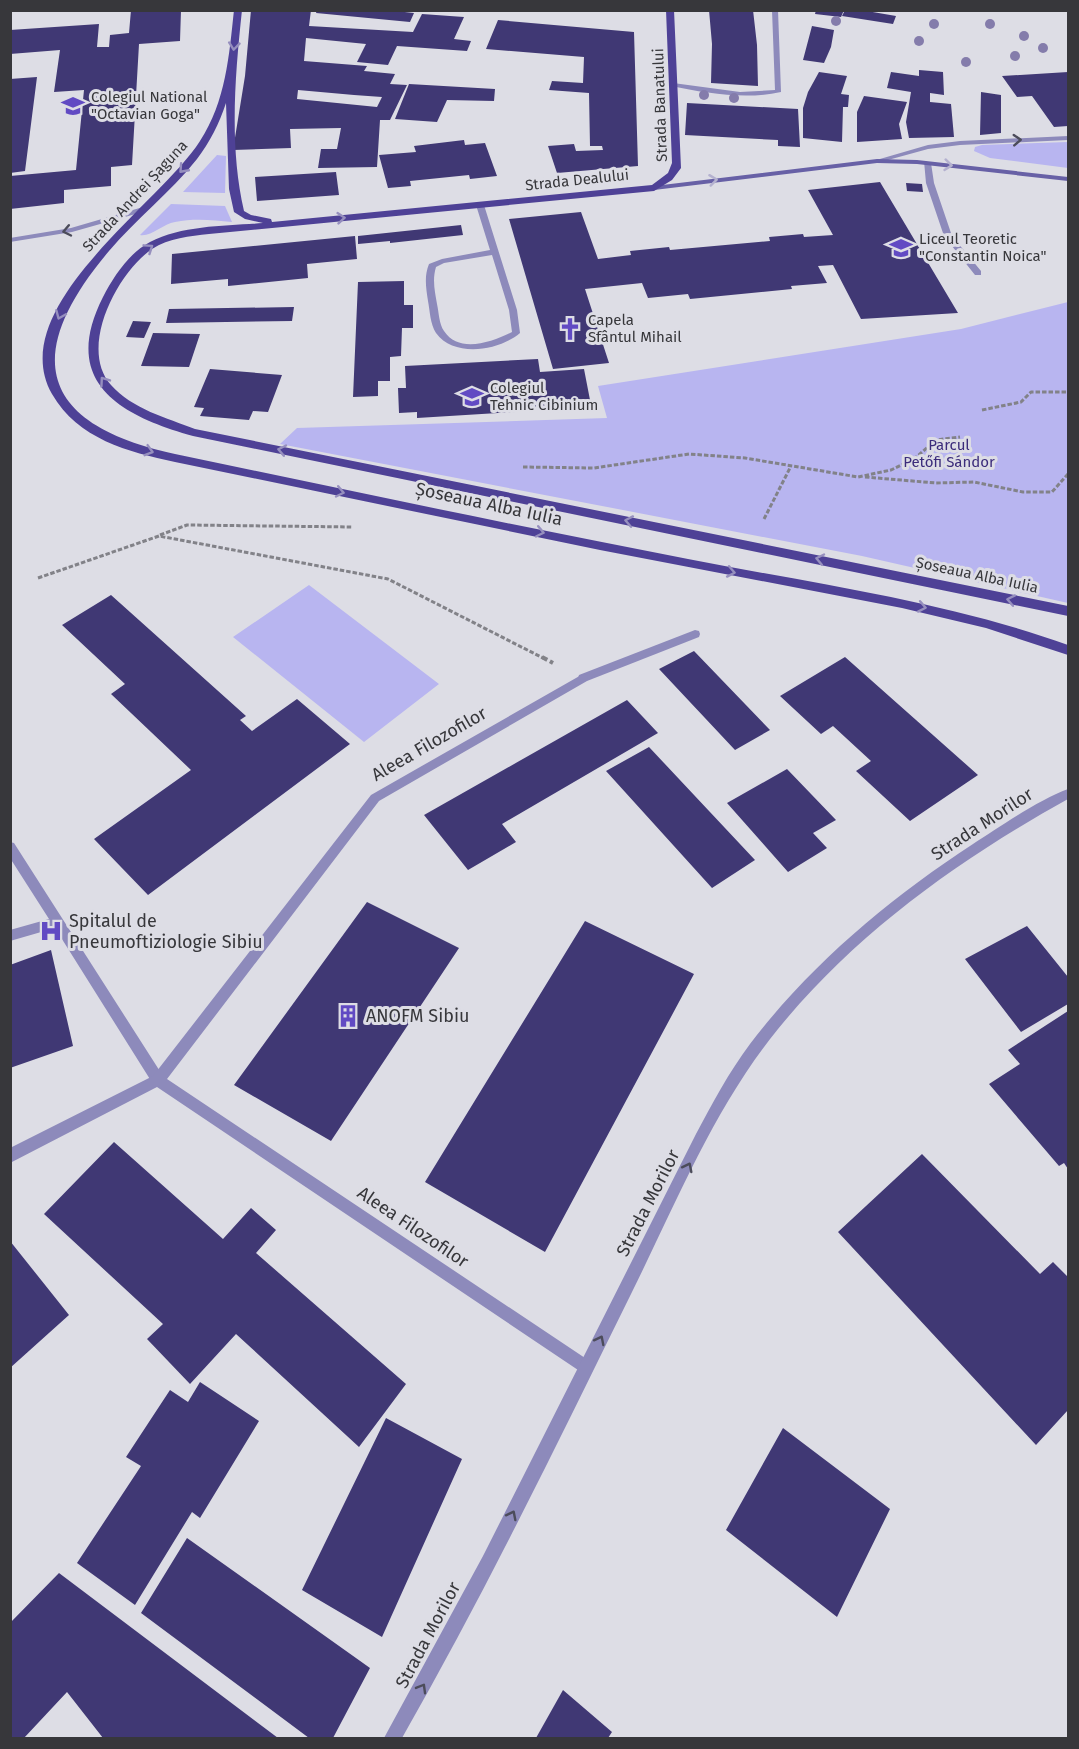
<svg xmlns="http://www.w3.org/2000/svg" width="1079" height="1749" viewBox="0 0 1079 1749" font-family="'Fira Sans',sans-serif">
  <rect width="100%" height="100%" fill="#dddde5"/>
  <path fill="#b8b5f0" d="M1068,142V168L990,158L974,151L975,147L982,145Z
    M217,155L226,156L225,193L183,192Z
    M171,204L225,206L232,222C213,220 194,218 175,222C163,224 151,237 140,235Z
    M1068,302V603L862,556L280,444L297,428L607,418L598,386L961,329Z
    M309,585L439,684L364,742L233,637Z"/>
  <path fill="#403874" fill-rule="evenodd" d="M131,10H181L180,41L139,44L132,165L111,167V186L64,190V203L10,209V176L76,170L84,90L54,92L60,50L10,54V30L99,24L97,47H109L110,35L129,33Z
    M251,10H311L309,26L413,32L422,14L464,17L454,39L471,41L467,51L397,46L388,65L357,62L366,44L306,38L304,61L367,66L364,71L395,74L390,84L407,85L390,120H380L377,167L318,168L321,149H337L341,128L290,129L291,148L233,150L245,76ZM298,90L354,95L382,97L377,107L297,99Z
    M317,10H386L414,13L410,22L316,13Z
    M709,10H753L757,45L758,86L711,83L712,44Z
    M816,10H844L841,17L815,14Z
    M845,10H861L896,16L893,24L842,16Z
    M498,20L634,32L638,166L557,173L548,146L574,144L576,151L603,150L602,146H590L589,93L549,90L552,81L583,83L584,57L486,49Z
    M812,26L834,30L831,47L824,63L803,60Z
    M919,70L943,72L944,95L930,93V102L951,104L954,137L909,138L906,122L911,92L887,88L891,72L919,76Z
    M819,72L847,76L841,94L849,95L848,107H843L842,142L803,138V108L808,92Z
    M1068,72V126L1054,127L1032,96L1017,97L1002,76Z
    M37,77L25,171L10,173V79Z
    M409,84L495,89L494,101L447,100L437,122L395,119Z
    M981,92L1001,95V133L980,135Z
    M864,96L907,102L899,124L902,139L857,142V112Z
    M687,103L798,109L800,147L778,146V140L685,135Z
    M464,140L465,145L485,143L497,176L470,179L469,175L410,181L411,186L388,188L379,155L416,152L414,146Z
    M336,172L339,195L257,201L255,177Z
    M880,182L958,313L861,319L833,265L818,266L827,283L791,286L792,289L690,299L688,294L648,298L642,283L585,289L609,363L553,369L509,219L581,212L598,259L631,255L630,251L669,247L670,250L770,241L769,237L803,234L804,237L833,235L808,190Z
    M906,183L922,184L923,192L907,191Z
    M461,225L463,235L390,243V241L358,244V236Z
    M355,236L357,259L307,264L308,278L228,286V279L171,284L172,254Z
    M404,281V305H413V328H402L401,356L390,357V381H378V396L353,397L358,282Z
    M294,307L292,321L166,323L169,309Z
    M133,321L151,322L144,338L126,337Z
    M153,333L200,334L189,367L141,366Z
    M538,359L540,372L584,369L590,400L544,403L545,406L530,407L531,411L417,418V412L399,413L398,388H406L405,366Z
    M210,369L282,375L268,412L253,411L249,420L200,416L204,408L194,407Z
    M111,595L246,716L240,720L252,731L297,699L350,744L148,895L94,839L191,770L111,694L125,684L62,625Z
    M694,651L770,730L735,750L659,669Z
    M845,657L978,775L910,821L856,771L871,761L833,726L821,734L780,696Z
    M627,700L658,733L502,824L516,842L468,870L424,815Z
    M649,747L755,860L712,888L606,771Z
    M787,769L836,820L813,833L827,848L788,872L727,803Z
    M367,902L459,948L331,1141L234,1085Z
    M585,921L694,974L545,1252L425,1182Z
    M1027,926L1068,977V1004L1021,1032L965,959Z
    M51,950L73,1046L10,1068V965Z
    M1068,1011V1169L1064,1163L1059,1166L989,1084L1020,1064L1008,1050Z
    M114,1142L223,1239L251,1208L276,1230L256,1253L406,1384L359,1447L236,1334L190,1384L147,1339L163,1324L44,1214Z
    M922,1154L1040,1274L1053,1262L1068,1277V1410L1036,1445L838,1232Z
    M10,1241L69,1315L10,1368Z
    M200,1382L259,1421L200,1518L192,1512L135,1605L77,1563L141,1466L126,1457L170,1390L188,1402Z
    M386,1418L462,1459L382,1637L302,1590Z
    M783,1428L890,1509L837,1617L726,1530Z
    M187,1538L370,1668L333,1738H309L141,1613Z
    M59,1573L278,1738H103L67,1692L24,1738H10V1623Z
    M563,1690L612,1732L608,1738H536Z"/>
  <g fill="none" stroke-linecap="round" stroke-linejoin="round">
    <path stroke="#828288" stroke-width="3" stroke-dasharray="4.5 2" stroke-linecap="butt" d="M982,410L1021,402L1031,392H1068
      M523,467L594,468L689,454L745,458L858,477L891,470L914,459L936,440L960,437
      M865,477L936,483L974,482L1023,492H1052L1068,474
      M764,519L791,466
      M160,535L187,525L352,527
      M38,578L159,536L388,579L545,659"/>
    <path stroke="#828288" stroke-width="4" stroke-dasharray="6 3" stroke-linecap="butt" d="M542,657L553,663"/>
    <path fill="#8d8abb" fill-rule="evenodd" d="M924,161L931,163L934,183L952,236L981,271V275H975L944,236L926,183Z
      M477,203L484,205L517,310L520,333C499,351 454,358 436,333C430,324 430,311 428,301C426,288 424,276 429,264L442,259L490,250L476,205ZM492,255L509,310L512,332C492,342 459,354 444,331C439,324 439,313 437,304C435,292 432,280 436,267L444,263Z
      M10,842L14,843L163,1076L165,1080L163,1084L158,1086L153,1084L55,928L10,941V930L49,919L10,858Z"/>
    <path fill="#8d8abb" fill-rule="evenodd" d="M695,630L699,631L700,634L699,637L587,681H579L578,678L579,675Z"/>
    <path fill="#8d8abb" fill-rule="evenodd" d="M772,10H778L781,92C745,100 706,93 671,86L670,85L673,83L740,92L775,90Z
      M1068,136V140L960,145L928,149L877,163L873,161L928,145L960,141Z
      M143,207L147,209L146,211L72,232L10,242V238L71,228Z
      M583,674L587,675L588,678L587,681L379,801L167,1079L591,1362L594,1367L591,1372L586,1375L581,1372L157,1087L10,1163V1148L153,1076L371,795Z"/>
    <path fill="#8d8abb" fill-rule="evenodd" d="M1068,789V799C960,859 857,932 778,1029C715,1106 676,1203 632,1292C558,1442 485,1593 402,1738H384L483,1556L696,1134C712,1104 729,1072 750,1044C811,964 889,899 973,844C999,827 1040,799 1068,789Z"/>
    <path fill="#6760a6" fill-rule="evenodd" d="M877,159L917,160L1068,177V181L917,164L877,163L654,190L650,188L654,186Z"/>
    <path fill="#4e4196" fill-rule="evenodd" d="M234,10H242C235,76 229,146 244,211L251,215L271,219L272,222L652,185L668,173L672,163L666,10H674L681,168L672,180L654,191L209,234C190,236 169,238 152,249C117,273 78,348 111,385C132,409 167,418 195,429L1068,606V616L193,436C119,415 60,382 103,297C114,276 129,253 150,242C183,225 227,226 263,223L245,219L234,212L229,189L226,103C219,124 210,142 197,159C170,193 136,219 109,251C20,356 40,425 175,454C346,490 517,526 688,559C816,584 945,601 1068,645V655L986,628L902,608L600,550L175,462C128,452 78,439 52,394C3,307 160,204 200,141C226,101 229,56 234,10Z"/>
  </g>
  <g fill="#847cab">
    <circle cx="836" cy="21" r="5"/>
    <circle cx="934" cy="24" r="5"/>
    <circle cx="990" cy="24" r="5"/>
    <circle cx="1024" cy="36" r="5"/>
    <circle cx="919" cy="41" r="5"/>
    <circle cx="1043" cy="48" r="5"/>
    <circle cx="1015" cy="56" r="5"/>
    <circle cx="966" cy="62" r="5"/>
    <circle cx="704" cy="95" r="5"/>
    <circle cx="734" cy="98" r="5"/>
  </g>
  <defs><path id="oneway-chevron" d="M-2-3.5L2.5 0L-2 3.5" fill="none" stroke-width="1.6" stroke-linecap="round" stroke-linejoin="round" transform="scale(1.5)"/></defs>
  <g stroke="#968fbe">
    <use href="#oneway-chevron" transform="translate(234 46) rotate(96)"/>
    <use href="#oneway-chevron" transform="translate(183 169) rotate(132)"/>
    <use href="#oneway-chevron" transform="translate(341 218) rotate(-5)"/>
    <use href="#oneway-chevron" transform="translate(149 248) rotate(-34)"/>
    <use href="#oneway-chevron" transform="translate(60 315) rotate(113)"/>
    <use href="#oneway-chevron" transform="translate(104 381) rotate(-125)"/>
    <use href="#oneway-chevron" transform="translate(282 450) rotate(-168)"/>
    <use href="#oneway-chevron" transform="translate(149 451) rotate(16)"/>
    <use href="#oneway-chevron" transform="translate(340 492) rotate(12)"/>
    <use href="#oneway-chevron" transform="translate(629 521) rotate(-169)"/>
    <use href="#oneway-chevron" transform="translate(540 532) rotate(12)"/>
    <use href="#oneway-chevron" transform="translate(820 559) rotate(-168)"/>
    <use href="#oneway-chevron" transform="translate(731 572) rotate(11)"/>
    <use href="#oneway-chevron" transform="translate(1011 600) rotate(-169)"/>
    <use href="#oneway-chevron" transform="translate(922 607) rotate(11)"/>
  </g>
  <g stroke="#4c4c5b">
    <use href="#oneway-chevron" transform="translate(1017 140) rotate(-3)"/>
    <use href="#oneway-chevron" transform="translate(67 231) rotate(168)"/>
    <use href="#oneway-chevron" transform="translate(688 1167) rotate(-63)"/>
    <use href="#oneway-chevron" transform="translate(600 1340) rotate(-63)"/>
    <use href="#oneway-chevron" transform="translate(512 1515) rotate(-63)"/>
    <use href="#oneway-chevron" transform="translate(422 1688) rotate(-60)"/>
  </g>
  <g stroke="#b4b1cf">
    <use href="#oneway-chevron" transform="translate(948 165) rotate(6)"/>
    <use href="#oneway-chevron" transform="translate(713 180) rotate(-7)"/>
  </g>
  <defs>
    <g id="school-bare" transform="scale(1.8)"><path d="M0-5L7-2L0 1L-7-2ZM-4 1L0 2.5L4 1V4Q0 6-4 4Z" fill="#614ac3" stroke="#dddde5" stroke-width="2.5" paint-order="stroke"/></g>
    <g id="university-bare" transform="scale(1.8)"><path d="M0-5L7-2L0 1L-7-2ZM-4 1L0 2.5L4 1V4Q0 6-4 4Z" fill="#614ac3" stroke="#dddde5" stroke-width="2.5" paint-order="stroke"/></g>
    <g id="church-bare" transform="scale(1.8)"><path d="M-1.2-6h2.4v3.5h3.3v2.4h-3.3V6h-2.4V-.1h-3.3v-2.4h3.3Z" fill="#614ac3" stroke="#dddde5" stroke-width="2.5" paint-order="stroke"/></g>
    <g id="hospital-bare" transform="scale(1.8)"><path d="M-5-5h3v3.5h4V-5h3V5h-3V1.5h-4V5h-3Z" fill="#614ac3" stroke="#dddde5" stroke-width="2.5" paint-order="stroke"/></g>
    <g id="building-bare" transform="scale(1.8)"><path d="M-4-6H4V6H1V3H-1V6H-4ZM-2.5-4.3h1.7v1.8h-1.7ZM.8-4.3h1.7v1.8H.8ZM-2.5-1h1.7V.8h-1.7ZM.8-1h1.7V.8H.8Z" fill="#614ac3" stroke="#dddde5" stroke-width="2.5" paint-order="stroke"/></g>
  </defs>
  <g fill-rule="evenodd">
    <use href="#school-bare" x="73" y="106"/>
    <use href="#university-bare" x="901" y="248"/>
    <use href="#church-bare" x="570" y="329"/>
    <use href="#university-bare" x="472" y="397"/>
    <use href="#hospital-bare" x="51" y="931"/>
    <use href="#building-bare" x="348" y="1016"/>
  </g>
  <g text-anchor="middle" stroke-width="6" stroke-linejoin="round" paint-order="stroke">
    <g font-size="15" fill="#37373b" stroke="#dddde5" text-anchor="start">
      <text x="91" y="102">Colegiul National<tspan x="91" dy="17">"Octavian Goga"</tspan></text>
      <text x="919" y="244">Liceul Teoretic<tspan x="919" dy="17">"Constantin Noica"</tspan></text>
      <text x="588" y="325">Capela<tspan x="588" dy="17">Sfântul Mihail</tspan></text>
      <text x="490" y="393">Colegiul<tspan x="490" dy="17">Tehnic Cibinium</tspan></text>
    </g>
    <g font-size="15" fill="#37373b" stroke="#dddde5">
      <text transform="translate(660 105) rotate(-92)" y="5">Strada Banatului</text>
      <text transform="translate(577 180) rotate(-6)" y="5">Strada Dealului</text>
      <text transform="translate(135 196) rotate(-47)" y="5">Strada Andrei Șaguna</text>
      <text transform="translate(977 575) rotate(12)" y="5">Șoseaua Alba Iulia</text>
    </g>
    <g font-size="15" fill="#3b2c7b" stroke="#dddde5">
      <text x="949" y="450">Parcul<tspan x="949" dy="17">Petőfi Sándor</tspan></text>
    </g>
    <g font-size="18" fill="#37373b" stroke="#dddde5">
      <text transform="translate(489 504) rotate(12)" y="6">Șoseaua Alba Iulia</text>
      <text transform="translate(429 744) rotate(-30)" y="6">Aleea Filozofilor</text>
      <text transform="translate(982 824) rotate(-33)" y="6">Strada Morilor</text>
      <text transform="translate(648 1203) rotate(-63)" y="6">Strada Morilor</text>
      <text transform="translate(413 1227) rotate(34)" y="6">Aleea Filozofilor</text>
      <text transform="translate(428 1635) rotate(-62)" y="6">Strada Morilor</text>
    </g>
    <g font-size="18" fill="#37373b" stroke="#dddde5" text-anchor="start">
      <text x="69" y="927">Spitalul de<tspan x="69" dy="21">Pneumoftiziologie Sibiu</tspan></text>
      <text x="366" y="1022">ANOFM Sibiu</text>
    </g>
  </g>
  <rect width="1079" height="1749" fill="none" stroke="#37373b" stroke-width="24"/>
</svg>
